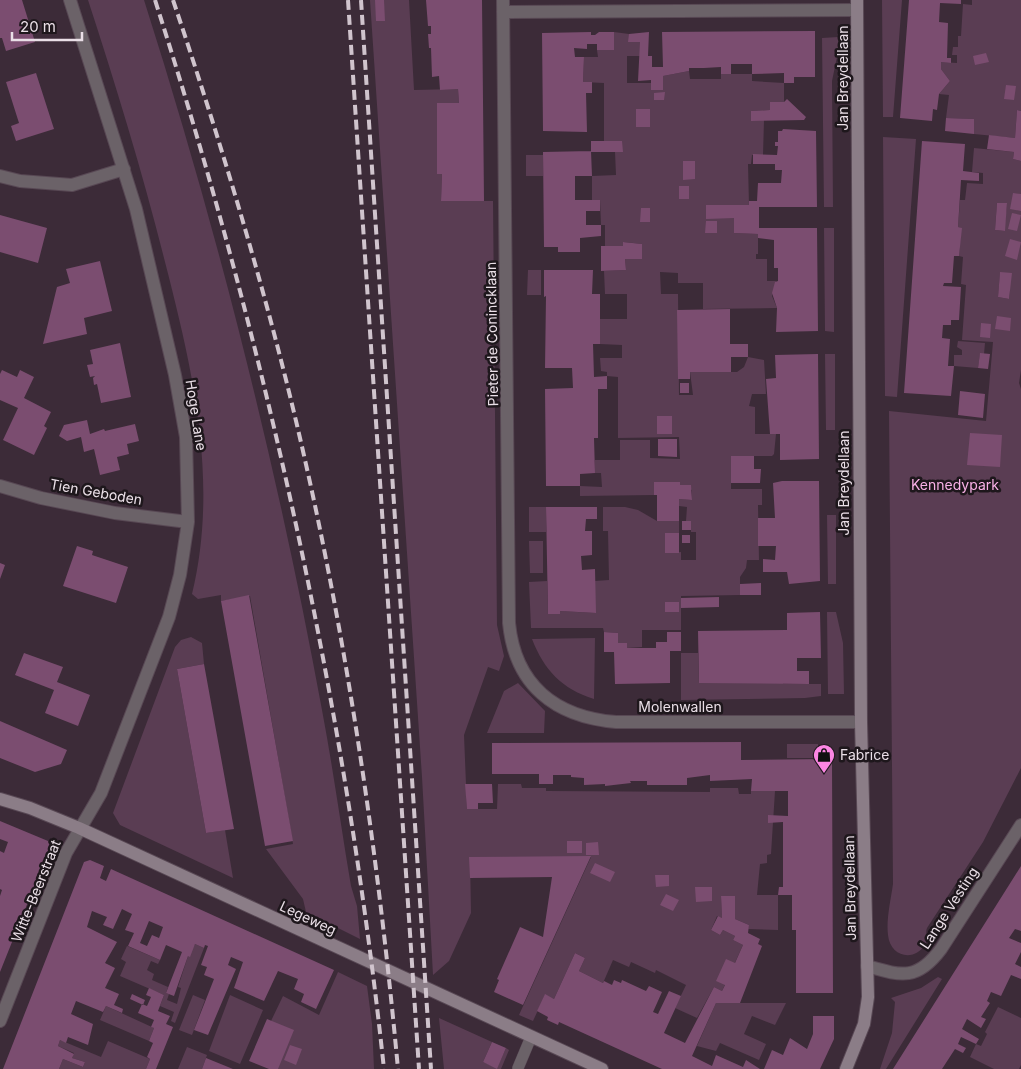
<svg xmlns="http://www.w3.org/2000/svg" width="1021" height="1069" viewBox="0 0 1021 1069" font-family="Inter,sans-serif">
  <rect width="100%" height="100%" fill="#3c2b38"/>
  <path fill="#5a3d53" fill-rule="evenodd" d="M88,0H144C218,232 278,470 322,710C333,768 341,827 351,886L357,906L360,939L306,912L303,899L266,849L293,844L250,596L221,601V595L198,599L192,594C219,482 193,371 165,262C143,174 116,86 88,0Z
    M370,0H409L414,90L458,89L459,103L437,104V174H442L441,201H493L497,625L504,656L499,671L488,667L464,735L467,809H497L498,784H521L522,788H546V791L710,792V788H738L739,794H751V791H775L771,854L767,855V863L760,864L757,895H778V930L748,929L749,925L735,919V896H721L722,918L717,916L711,930L720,935L723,930L735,936L733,940L743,945L722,991L714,987L697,1018L675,1008L686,985L656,970L655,973L631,962L629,967L613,960L603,983L579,971L585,958L575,953L554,999L545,995L533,1021L519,1015L591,857H470L471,913L449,961L433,975L422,777Z
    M882,0H902L893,117H883Z
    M972,0H1021V111L1017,110L1015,138L974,134V119L946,118L949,95L939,94L950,81L941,69V62L957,63V55H952L953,47H958V36H961L963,4L972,5Z
    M614,32L629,34V42H640L641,56H627V83H652L651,90H663V76L689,71L690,79H721V74H752V81L784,83V102H770V110L751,111V121L764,120L763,155H752L751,164H748L749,205H706V218H734V233L758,234V254H756V259H767V281H776L772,296L777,308L703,309V283H678V273L660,272L661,294H678L679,395H693L690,372H737L744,367L748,357L764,360L766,394H752L749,406L755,407V434H776L774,454L772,456H731V489H762V505H758L759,560H747L746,568L740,577V595L681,596V630H642V647L627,648V643H618V633L604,632L603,628H531L529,582L547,581L548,614H560V611L595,613V581L609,580L608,531H603V507H625L638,510L657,521H679V533H665V553L681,552V560H696V532H691V521H686L687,507L679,506V499L692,500V490L680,485V482H655L654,495L580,496V486L602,487L601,473H595V460H620V440H650V458L680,459L679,437L618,438V377L607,376V372L601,371L600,358H622V345L600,344L599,319H627V294H605L604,271L626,270L625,259L642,244L624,242L623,246H605V225H601L600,200H592V176L616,175L615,152H622V141H604V83L583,82L584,57H598L597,50L614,49Z
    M838,37V52L832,81L833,207H824L822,38Z
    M883,137L916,139L897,397L885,396Z
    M974,148L1014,152L1013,159L1021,161V370L1019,383L1021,389V768L983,842L927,928C925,933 928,938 926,943C915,963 890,957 888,935C886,919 891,899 893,884L889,411L986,421L993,342L962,340L966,285L961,284L963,257L959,256L961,228L958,227L960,200H965L967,183L983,184V173L972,172ZM997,203L1007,204L1004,231L995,230ZM1000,273L1010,288L1009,299L998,297Z
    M526,155H543V176H526Z
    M824,228H834V332L825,331Z
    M528,270H541V295H527Z
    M958,341L985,343L984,354H980L978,368L954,366V355H962V350L957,347Z
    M825,354H835V430H826Z
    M529,507H546V532H529Z
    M827,515H836V584H828Z
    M529,541H543V573H530Z
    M827,612H836L843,643L844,694H828Z
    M191,637L202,643L204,664L177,669L206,833L225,830L233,878L120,825L113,813L175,647L181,640Z
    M595,638L594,699C562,689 544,670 532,639Z
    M681,653H698L699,683L783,682V684H821V696L805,698L681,700Z
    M518,683L545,711L544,733H487L504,691Z
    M787,744H818V758H787Z
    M195,944L204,948L175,1023L171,1021L174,1012L160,1006L164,995L120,976L126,962L121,959L127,946L160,960L158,964L151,961L147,970L154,974L152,980L168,987L166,993L169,994L167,1000L177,1004L181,988L178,987L188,956Z
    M338,972L367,986L372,1024L374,1069H278L271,1021L283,996L319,1015Z
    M938,977L942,979L886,1069H880L892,1033L895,1002L891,998L921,988Z
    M193,995L205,1000L192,1035L179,1030Z
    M230,995L263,1010L240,1064L209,1051Z
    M716,1003H786L775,1025L752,1016L744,1034L766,1044L759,1060L720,1043L716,1051L697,1046Z
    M106,1006L154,1028L149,1041L100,1020Z
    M998,1007L1021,1018V1065L1019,1069H994L970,1057L976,1044L981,1046L987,1034L985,1032Z
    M439,1018L492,1042L483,1062L497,1068L506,1048L509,1050L501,1069H444Z
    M60,1040L101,1057L108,1041L150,1059L146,1069H59L63,1059L83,1067L85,1062L72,1058L74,1053L58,1046Z
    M187,1047L207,1055L202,1069H178Z"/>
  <path fill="#7b4d70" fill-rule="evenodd" d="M0,0H22L35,42L6,51L2,38H0Z
    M375,0H384L385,21H376Z
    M426,0H482L484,201H441L442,174H437V103H459L458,89L440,90L439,76L432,77L431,48H429L428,34H431V26H428Z
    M909,0H961V4L940,3L939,22L948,23L947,58H951V63L941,62V69L950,81L939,94L937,110L933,109L932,121L900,118Z
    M815,31V77H794V83H784V73L752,74V64H731V74H721V67L704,68H689V71L663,76V90H651V80L638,81L640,42H628L629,34L649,32L648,56H652V67H663L662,32Z
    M591,32V35H595L599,32H614V50H597V44H587V49L574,48L575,57H584L583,82H592V93H586L587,132L543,131L542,33Z
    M986,53L989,62L975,65L973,56Z
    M36,73L54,129L16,141L11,126L19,123L6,82Z
    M1006,85L1016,86L1014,100L1004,99Z
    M665,92L664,100H654V93Z
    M787,99L806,117L804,120L751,121V111L770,110V102H784Z
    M636,109H650V127H636Z
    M1017,110L1021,111V161L1013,159L1014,152L987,149L989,135L1015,138Z
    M946,118L974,119V134L945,131Z
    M783,129L816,131L817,207H759V228H817L818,331L776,332L777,308L772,293L775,282L778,281V268H774V240L758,238V234L734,233V218L706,219V205H749V201H757L758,183H781L782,170H775V164H753V154L777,155L778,146H775V142H778V131H782Z
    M591,141H622L623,152H591Z
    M922,141L965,144L963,171L979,173V181L961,180L958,227L962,228L959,256H954L952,283H944L943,286L961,287L959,320H951V325H943L942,338L950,339L948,366H954L951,396L904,393Z
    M591,151L592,176H575V200H600V211H586V225H601V236L580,238V252H558V247H544L543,152Z
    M683,161H695V179L683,180Z
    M679,186H689V199H679Z
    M1013,193L1021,194V211L1010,209Z
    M997,203H1007L1005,231L995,230Z
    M641,208H650V222H640Z
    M1012,213L1021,215L1017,231L1008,229Z
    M0,215L47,228L38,263L0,252Z
    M706,221H717V233H705Z
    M1010,239L1021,242L1017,260L1005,256Z
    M623,242L642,244V259H625L626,270L601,271V246H623Z
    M100,261L112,311L84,318L87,334L43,344L57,287L70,283L66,269Z
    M544,270H593L592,294H600V344H593L594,377L607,376V389H598V438H594L595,473L580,474V486H546L545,389L573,388L572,368H545L546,296L544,297Z
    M1000,272L1012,273L1009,299L998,297Z
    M730,309V344H748V357H731V372H690V379H678L677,310Z
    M997,316L1011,318L1010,331L995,329Z
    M981,323L991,324L990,338L980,337Z
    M120,343L131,397L101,403L97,384L94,385L93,378L95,376L90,377L87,365L93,364L90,350Z
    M980,353L990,354L988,369L978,368Z
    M818,354L819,459L780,460V434H770L766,379L776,378L775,355Z
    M2,370L17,377L20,370L34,377L24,398L51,412L44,426L47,428L34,455L3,440L18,408L0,400V374Z
    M680,383H689V393H680Z
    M960,391L985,394L983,418L958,415Z
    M657,416H672V434H657Z
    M87,420L90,434L104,429L105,431L135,424L139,441L127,444L129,454L117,457L120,470L100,475L94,449L84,452L81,437L67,441L59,436L64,425Z
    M970,433L1002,435L1000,467L967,465Z
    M658,439H677V457L658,456Z
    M731,456H754V469H761L760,483H731Z
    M782,481H819L820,581L789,584L787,572H763V559L775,560L776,546H758V518H775L773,483Z
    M654,482H680V485H691L692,500L679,499V521H657V495H654Z
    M546,507H597V519H586L585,531H592V555L581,556L582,570L595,569L596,613L560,611V614H548Z
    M682,521H691V530H682Z
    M665,533H679V553H665Z
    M682,535H690V543H682Z
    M77,546L93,551L92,555L128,567L116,603L63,586Z
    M0,563L5,565L0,579Z
    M761,583V595H740V584Z
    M249,595L293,841L265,846L221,601Z
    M719,597V607L681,608V598Z
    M665,602H679V612H665Z
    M820,612L821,658H797V671H809V684L699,683L698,631L787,630V613Z
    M604,632L618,633V643H627V648H656V642H667V632H681V651H670V683L615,684L614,652H604Z
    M24,653L63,667L57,682L90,695L78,726L45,713L54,690L15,675Z
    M204,664L234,829L206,833L177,669Z
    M0,721L67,750L61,764L35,772L0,758Z
    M741,742V760L828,759L832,763L833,993H796V930H792V895H778L779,887H783V822L768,823V815L788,816V791H751L752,779L710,781V775L687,778V785H647V781H630L631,783L605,786V784L584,785V778L571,777V775H553V784H539V774H492V743Z
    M465,784H492L493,803H478V809H467Z
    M0,821L48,841L50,847L0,972V896L2,890L0,889V851L4,853L8,842L0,839Z
    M567,841H582V853H567Z
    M598,842L599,855H586V843Z
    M591,856L523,1005L494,992L499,980L497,979L520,927L543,937L552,877L470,878L469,857Z
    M90,860L104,866L100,878L106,881L111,869L334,970L316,1009L301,1002L304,994L294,989L298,979L278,971L264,1001L234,988L243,962L231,957L228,965L236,969L208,1035L194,1030L214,979L204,975L207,967L201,965L208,946L205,945L204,948L195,944L190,957L188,956L174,996L166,993L182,952L166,945L160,960L128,946L134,933L125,930L132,914L122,909L113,929L103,925L107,917L92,911L87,927L117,942L105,963L115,968L105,988L119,994L114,1005L123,1009L122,1013L106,1006L103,1012L76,1001L71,1014L93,1024L88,1045L68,1037L66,1043L60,1040L58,1046L74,1054L72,1058L85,1062L83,1067L63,1059L59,1069H3L84,862ZM149,921L163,927L159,938L152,935L147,946L140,943Z
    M595,863L615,872L610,882L590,873Z
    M1021,866V931L1015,929L1009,938L1021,943V952L1015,964L1021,967V979L1011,975L1001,996L991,992L987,1001L990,1003L981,1017L986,1019L981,1028L967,1019L962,1029L979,1039L976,1044L961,1037L958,1044L966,1048L963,1053L955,1049L942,1069H893Z
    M655,875H669V886L656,887Z
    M695,887H712V901L696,902Z
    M666,894L679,900L673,911L660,905Z
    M721,896H735V919L749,925L748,933L760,939L758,944L762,946L740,1003H716L692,1056L712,1066L716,1055L743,1067L746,1060L760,1069H662L559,1022L558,1025L547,1020L548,1017L537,1011L545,994L554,999L575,953L585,958L579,971L603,983L604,981L612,985L614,980L621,983L622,980L646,991L649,986L662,992L653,1012L658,1014L669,991L681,996L664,1033L685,1043L714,987L722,991L725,985L716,981L726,959L735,963L743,945L733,940L735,936L723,930L720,935L711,930L718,916L722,918Z
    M149,988L164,995L158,1011L170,1016L166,1024L173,1027L156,1069H146L150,1059L147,1057L153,1043L149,1041L154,1028L151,1027L154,1020L138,1013L142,1004L147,1006L151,997L146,995Z
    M132,994L145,1000L143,1005L130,999Z
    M813,1016H834V1039L820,1069H764L772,1050L783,1055L790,1038L807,1049L813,1034Z
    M267,1019L294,1030L278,1069H269L249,1061Z
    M492,1042L506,1048L497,1069L483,1062Z
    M290,1045L302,1049L296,1065L284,1060Z
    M206,1058L233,1069H202Z"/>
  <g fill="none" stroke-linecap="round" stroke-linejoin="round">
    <g stroke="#584854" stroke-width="12">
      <path id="lane" d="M518,1068L531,1037"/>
    </g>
    <g stroke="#584854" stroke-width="14">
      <path id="street" d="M503,0L509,623C515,685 555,717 616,722H861
        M503,12L857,10
        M0,176L20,181L72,185L124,169
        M0,486L41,498L115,513L188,522
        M867,966C902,976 917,981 941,949L1021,825
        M0,1021L66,853L101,793L169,617L180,575L188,522L186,437L175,375L136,209L70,0"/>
    </g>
    <g stroke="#584854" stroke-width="14">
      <path id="secondary" d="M0,799L30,808L79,828L602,1069
        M846,1069L864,1024L868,997L861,722L857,0"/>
    </g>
    <use href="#lane" stroke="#6b6268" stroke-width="11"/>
    <use href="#street" stroke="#6b6268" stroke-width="12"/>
    <use href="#secondary" stroke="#8b7d87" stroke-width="12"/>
    <path stroke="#d0c4cd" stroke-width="4" stroke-dasharray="10 5" stroke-linecap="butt" d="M155,0C267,349 345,705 384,1069
      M173,0C217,131 257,262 290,396C344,617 377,843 398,1069
      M348,0L419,1069
      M361,0L431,1069"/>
  </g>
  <defs>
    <g id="shop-pin" transform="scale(1.125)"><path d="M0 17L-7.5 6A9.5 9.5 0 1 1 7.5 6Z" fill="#fc86e3" stroke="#1e171c"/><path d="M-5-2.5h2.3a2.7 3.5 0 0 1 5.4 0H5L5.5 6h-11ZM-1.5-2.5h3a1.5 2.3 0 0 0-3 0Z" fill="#111"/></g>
  </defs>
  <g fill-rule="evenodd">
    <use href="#shop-pin" x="824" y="755"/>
  </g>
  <g text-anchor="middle" stroke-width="5" stroke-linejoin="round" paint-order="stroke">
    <g font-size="14" fill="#eadfe7" stroke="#1e171c">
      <text transform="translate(843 78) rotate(-90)" y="5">Jan Breydellaan</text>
      <text transform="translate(492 334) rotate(-91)" y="5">Pieter de Conincklaan</text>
      <text transform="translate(196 415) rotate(81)" y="5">Hoge Lane</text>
      <text transform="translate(844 483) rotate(-90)" y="5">Jan Breydellaan</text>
      <text transform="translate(96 492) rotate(10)" y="5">Tien Geboden</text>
      <text x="680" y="712">Molenwallen</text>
      <text transform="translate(850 888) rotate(-91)" y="5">Jan Breydellaan</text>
      <text transform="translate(36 891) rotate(-68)" y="5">Witte-Beerstraat</text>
      <text transform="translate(949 908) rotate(-57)" y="5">Lange Vesting</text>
      <text transform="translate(308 918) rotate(25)" y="5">Legeweg</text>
    </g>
    <g font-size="14" fill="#f9b1e7" stroke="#1e171c">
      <text x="955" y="490">Kennedypark</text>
    </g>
    <g font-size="14" fill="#eadfe7" stroke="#1e171c" text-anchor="start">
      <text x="840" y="760">Fabrice</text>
    </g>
  </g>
  <path d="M12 32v8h70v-8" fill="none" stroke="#eadfe7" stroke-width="2.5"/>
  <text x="20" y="32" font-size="15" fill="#eadfe7" stroke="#1e171c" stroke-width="4" paint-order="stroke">20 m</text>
</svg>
